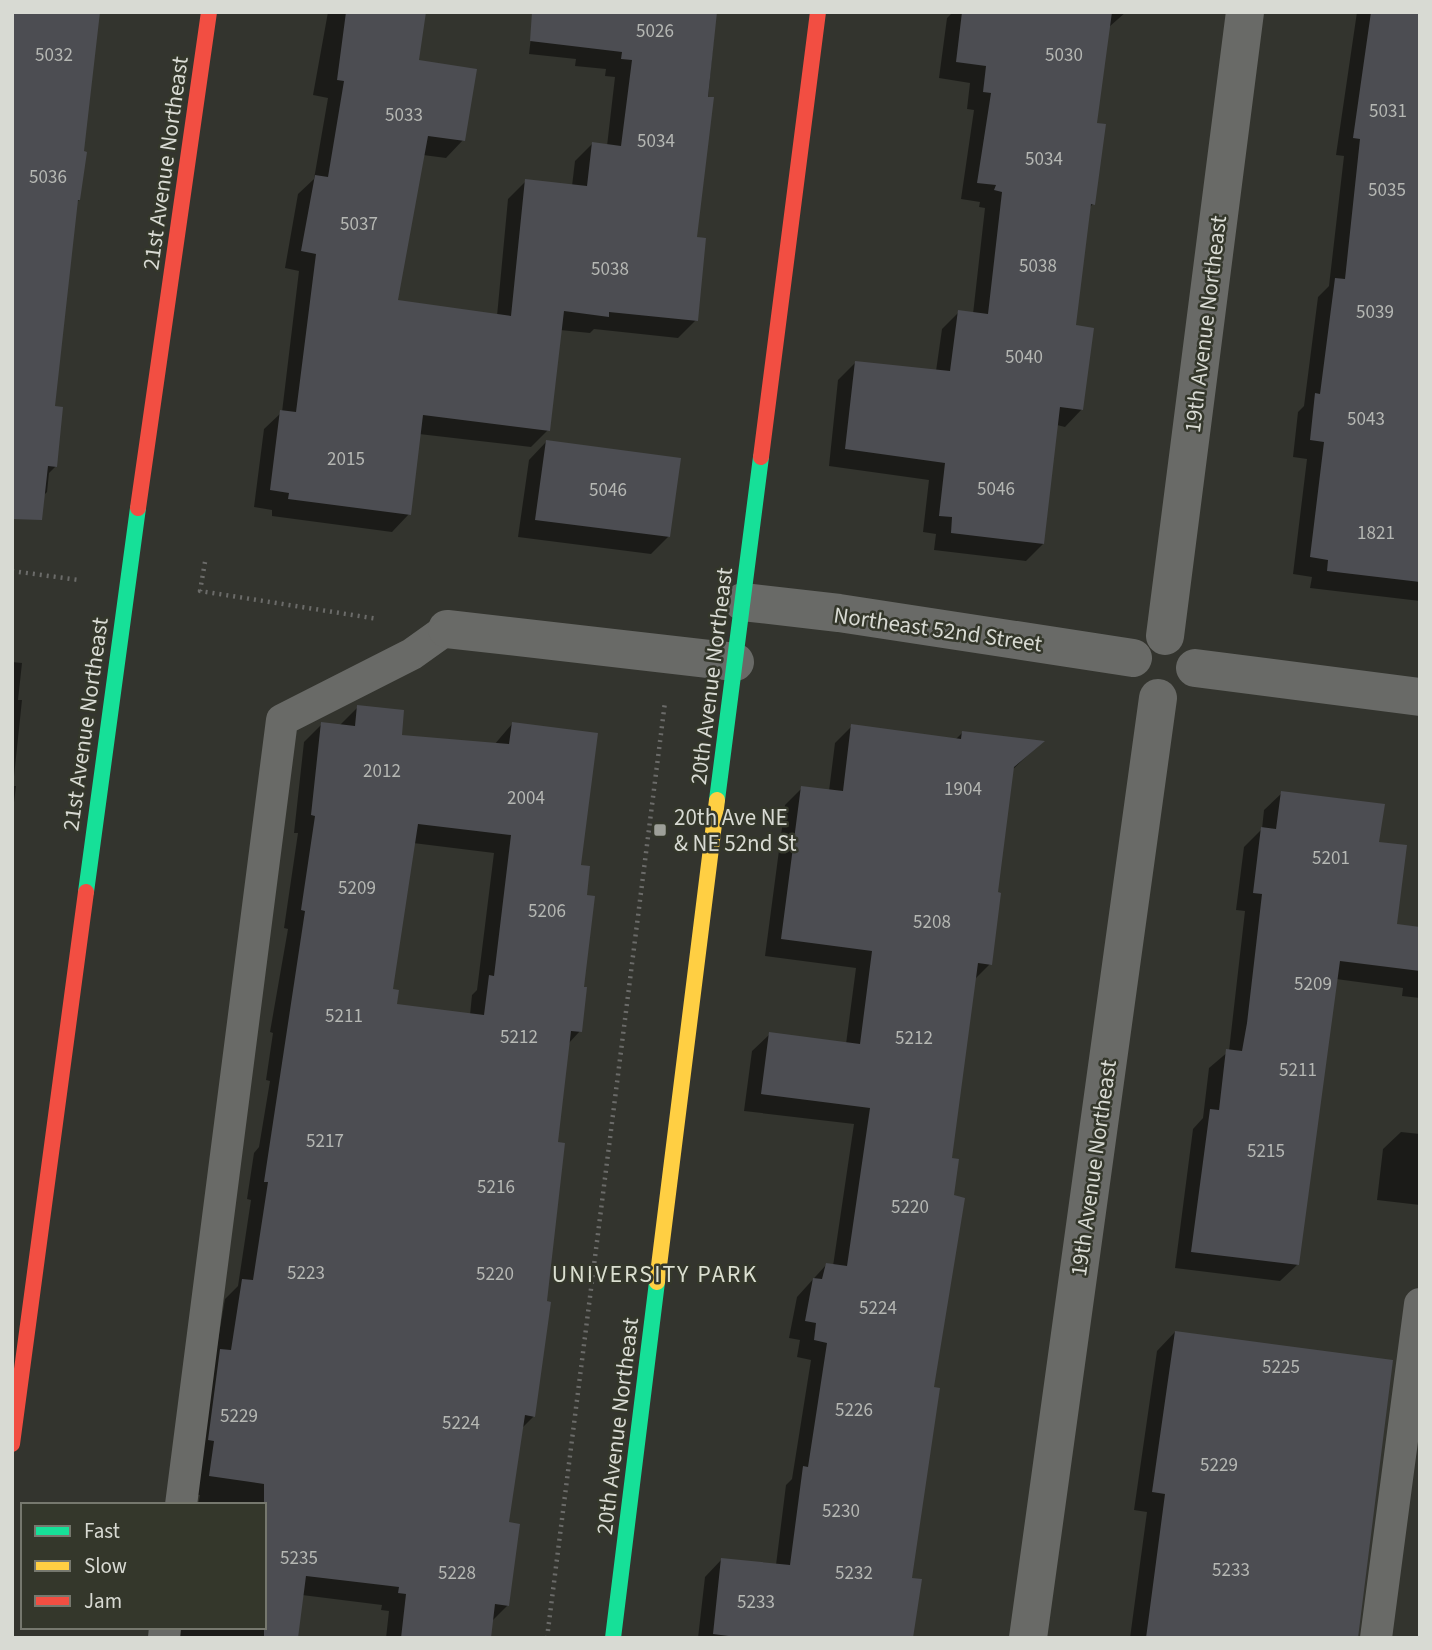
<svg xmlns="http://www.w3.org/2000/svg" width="1432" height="1650" viewBox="0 0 1432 1650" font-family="'Source Sans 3',sans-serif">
  <rect width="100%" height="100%" fill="#33342e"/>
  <path fill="#0007" fill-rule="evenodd" d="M12,12L79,200L76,203L53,408L56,466L49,473L47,492L29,510Z
    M328,12H424L417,61L463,140L446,158L423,155L396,302L497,316L508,199L526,181L572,186L575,161L592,144L607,146L615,77L605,76L606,69L575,66L576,59L529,54L534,12H716L695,239L696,320L678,338L594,329L590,333L560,330L548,430L531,447L419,434L409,514L392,532L272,516V510L254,507L264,429L282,412L299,271L285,268L298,194L314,179L328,98L313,95Z
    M953,12H1126L1109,27L1095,124L1093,204L1089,208L1074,327L1082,409L1065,427L1057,425L1043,544L1026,561L934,550L936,534L923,532L929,480L829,466L838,380L855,363L936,371L942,329L959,312L973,314L985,208L979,207L980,202L961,199L974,110L967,109L970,83L939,78L947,18Z
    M1357,12H1420V601L1310,588L1312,577L1293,574L1307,459L1293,457L1298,412L1304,406L1318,297L1329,286L1344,156L1336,155Z
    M546,442L669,536L651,554L518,537L529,460Z
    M12,662L22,663L18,700H22L13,786H16L12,819Z
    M358,707L400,737L494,745L512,724L579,867L582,988L580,1031L568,1044L556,1144L534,1416L521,1429L507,1524L508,1605L491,1622L489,1638H386L389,1611L381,1610L382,1605L302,1595L296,1638H180L181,1627H264V1505H198L200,1495L192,1494L225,1299L238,1286L251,1200L247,1199L254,1153L259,1147L270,1081L266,1080L273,1033L270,1032L288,929L284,928L298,833H294L304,742L322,724L339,726ZM413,843L494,853L477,990L472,995L470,1015L395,1006L391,991Z
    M852,726L955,740L962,733L1041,743L1012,770L996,894L990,964L974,980L950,1159L932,1388L910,1580L911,1638H698L705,1577L722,1559L776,1565L786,1485L792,1479L811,1360L797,1357L800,1340L789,1338L797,1297L826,1265L833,1266L854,1124L744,1111L752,1051L770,1034L846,1044L856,968L765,956L785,805L802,788L829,791L835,743Z
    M1282,793L1377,844L1395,926L1420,929V998L1402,996L1403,988L1336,979L1298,1264L1280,1281L1175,1268L1193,1129L1203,1118L1209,1068L1229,1051L1230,1042L1245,911L1236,910L1244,847L1262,829L1264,810Z
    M1401,1132L1420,1134V1205L1377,1200L1383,1149Z
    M1175,1332L1297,1638H1130L1147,1512L1134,1510L1157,1351Z"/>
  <path fill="#4c4d52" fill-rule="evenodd" d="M12,12H100L84,151L87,152L80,200H78L55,406L63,407L57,467L48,466L42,520L12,519Z
    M346,12H426L419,60L477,69L465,141L428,136L398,300L511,316L525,179L587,186L592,142L621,146L632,60L621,59L622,52L530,41L532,12H717L708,97H714L697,237L706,238L698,321L609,312V317L564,311L550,431L423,415L411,515L288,499L289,493L270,490L280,410L296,412L316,254L301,251L315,175L328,177L344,81L337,80Z
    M962,12H1112L1097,123L1106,124L1095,205L1091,204L1076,325L1094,328L1083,410L1060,407L1044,544L951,533L952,517L939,516L945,463L845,449L855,361L950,371L958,310L988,314L1002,192L994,190L996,185L977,183L991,93L983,92L986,66L956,62Z
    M1371,12H1420V582L1327,571L1328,560L1310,557L1324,442L1310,440L1315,393L1320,394L1335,278L1345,279L1360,139L1353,138Z
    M546,440L681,458L670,537L535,520Z
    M357,705L404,710L402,735L509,744L512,722L598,733L581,865L590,866L587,895L595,896L584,987H587L582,1032L571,1031L558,1142L565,1143L547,1301L551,1302L535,1417L525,1415L509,1522L520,1524L509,1606L495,1604L491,1638H401L406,1594L398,1593L399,1587L306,1576L298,1638H264V1484L209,1476L214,1441L208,1440L220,1349L231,1350L242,1279L253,1280L268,1182H264L305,911L301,910L315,816L311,815L321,722L355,726ZM418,824L511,835L494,976L489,975L484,1015L397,1004L399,990L393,989Z
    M851,724L961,739L962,731L1045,741L1014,767L998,892L1001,893L992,965L978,963L952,1158L959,1159L954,1195L965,1198L934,1387L940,1388L912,1578L922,1579L913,1638H744L713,1634L721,1558L790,1565L803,1466L808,1467L827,1343L814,1340L816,1323L805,1321L813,1278L822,1279L826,1263L847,1266L870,1108L761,1094L769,1032L860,1044L872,951L781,939L801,786L843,791Z
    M1281,791L1385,804L1379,842L1407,845L1397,924L1420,927V971L1340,961L1299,1265L1191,1252L1210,1109L1219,1110L1226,1049L1242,1051L1247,1023L1262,894L1253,893L1261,827L1276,829Z
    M1175,1331L1393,1360L1358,1638H1146L1165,1494L1152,1492Z"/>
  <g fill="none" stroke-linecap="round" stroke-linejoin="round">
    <path stroke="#6b6b69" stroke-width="4.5" stroke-dasharray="2 5" stroke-linecap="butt" d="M205,562L200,591L378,619
      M12,571L79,580
      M547,1638L665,702"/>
    <path stroke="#696a67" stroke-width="32" d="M181,1505L282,720L412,654L447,629
      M164,1638L165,1627
      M1376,1638L1420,1304"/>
    <path stroke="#696a67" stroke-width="38" d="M743,602L839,613L1133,658
      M447,629L735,662
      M1165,636L1245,12
      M1195,668L1420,697
      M1028,1638L1158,698"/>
    <path stroke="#16e098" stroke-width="16" d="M717,800L761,457
      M86,892L138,508
      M613,1638L657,1282"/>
    <path stroke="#ffcf43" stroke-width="16" d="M657,1282L717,800"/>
    <path stroke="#f24e42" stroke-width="16" d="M761,457L818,12
      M138,508L209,12
      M12,1444L86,892"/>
  </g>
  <rect fill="#9ea099" stroke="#34372b" stroke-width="2.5" x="653" y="823" width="14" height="14" rx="3.5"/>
  <g text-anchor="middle" stroke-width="5" stroke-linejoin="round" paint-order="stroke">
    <g font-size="19" fill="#b5b7b3">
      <text x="655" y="37">5026</text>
      <text x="54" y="61">5032</text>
      <text x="1064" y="61">5030</text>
      <text x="1388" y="117">5031</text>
      <text x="404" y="121">5033</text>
      <text x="656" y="147">5034</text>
      <text x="1044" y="165">5034</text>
      <text x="48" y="183">5036</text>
      <text x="1387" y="196">5035</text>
      <text x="359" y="230">5037</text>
      <text x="1038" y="272">5038</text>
      <text x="610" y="275">5038</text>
      <text x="1375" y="318">5039</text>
      <text x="1024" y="363">5040</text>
      <text x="1366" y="425">5043</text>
      <text x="346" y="465">2015</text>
      <text x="996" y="495">5046</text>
      <text x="608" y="496">5046</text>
      <text x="1376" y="539">1821</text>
      <text x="382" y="777">2012</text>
      <text x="963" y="795">1904</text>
      <text x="526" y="804">2004</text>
      <text x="1331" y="864">5201</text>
      <text x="357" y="894">5209</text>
      <text x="547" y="917">5206</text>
      <text x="932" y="928">5208</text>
      <text x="1313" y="990">5209</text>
      <text x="344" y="1022">5211</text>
      <text x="519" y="1043">5212</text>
      <text x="914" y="1044">5212</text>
      <text x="1298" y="1076">5211</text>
      <text x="325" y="1147">5217</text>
      <text x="1266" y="1157">5215</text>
      <text x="496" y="1193">5216</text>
      <text x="910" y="1213">5220</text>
      <text x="306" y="1279">5223</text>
      <text x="495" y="1280">5220</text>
      <text x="878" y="1314">5224</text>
      <text x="1281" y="1373">5225</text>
      <text x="854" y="1416">5226</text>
      <text x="239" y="1422">5229</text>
      <text x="461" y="1429">5224</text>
      <text x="1219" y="1471">5229</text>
      <text x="841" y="1517">5230</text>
      <text x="299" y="1564">5235</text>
      <text x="1231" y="1576">5233</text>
      <text x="457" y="1579">5228</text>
      <text x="854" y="1579">5232</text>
      <text x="756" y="1608">5233</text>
    </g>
    <g font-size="23" fill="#d8dad3" stroke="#34372b">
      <text transform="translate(165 163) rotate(-82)" y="8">21st Avenue Northeast</text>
      <text transform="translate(1205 324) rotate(-83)" y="8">19th Avenue Northeast</text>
      <text transform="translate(938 629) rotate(8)" y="8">Northeast 52nd Street</text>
      <text transform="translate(711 676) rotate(-83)" y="8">20th Avenue Northeast</text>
      <text transform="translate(85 724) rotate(-82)" y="8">21st Avenue Northeast</text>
      <text transform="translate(1093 1168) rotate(-82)" y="8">19th Avenue Northeast</text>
      <text transform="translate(617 1426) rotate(-83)" y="8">20th Avenue Northeast</text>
    </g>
    <g font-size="23" fill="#d8dad3" stroke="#34372b" text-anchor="start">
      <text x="674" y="825">20th Ave NE<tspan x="674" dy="26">&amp; NE 52nd St</tspan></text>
    </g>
    <g font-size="24" letter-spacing="2" fill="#dbdfd1" stroke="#34372b">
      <text x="655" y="1282">UNIVERSITY PARK</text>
    </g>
  </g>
  <rect width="1432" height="1650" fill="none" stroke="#d8dad3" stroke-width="28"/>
  <rect x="21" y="1503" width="245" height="126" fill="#34372b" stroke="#76786e" stroke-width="2"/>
  <rect x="35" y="1526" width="35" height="10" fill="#16e098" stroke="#76786e" stroke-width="2"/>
  <text x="84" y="1538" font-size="21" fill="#d8dad3">Fast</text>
  <rect x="35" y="1561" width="35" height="10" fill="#ffcf43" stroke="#76786e" stroke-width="2"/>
  <text x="84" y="1573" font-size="21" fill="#d8dad3">Slow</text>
  <rect x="35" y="1596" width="35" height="10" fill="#f24e42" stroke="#76786e" stroke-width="2"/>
  <text x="84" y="1608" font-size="21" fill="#d8dad3">Jam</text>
</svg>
